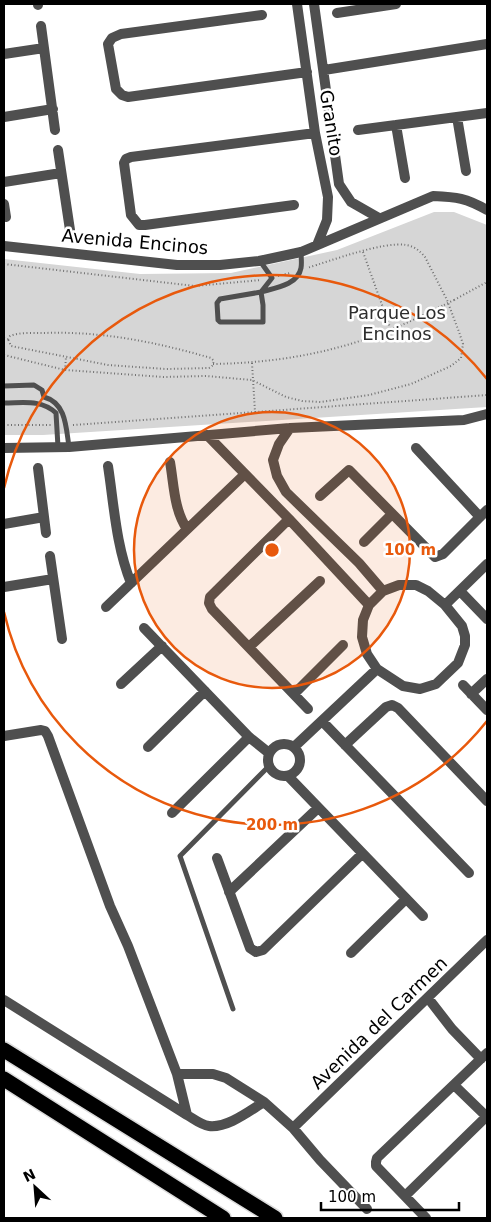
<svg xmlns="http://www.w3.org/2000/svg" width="491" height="1222" viewBox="0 0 491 1222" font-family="'DejaVu Sans',sans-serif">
  <rect width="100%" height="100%" fill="#fff"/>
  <path fill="#d6d6d6" d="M434,212H454L487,225V407L43,435H4V259L140,274L231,273L337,250Z"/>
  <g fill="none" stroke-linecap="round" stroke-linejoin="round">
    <g stroke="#dbdbdb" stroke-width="18">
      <path id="motorway" d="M4,1050L275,1218
        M4,1079L223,1218"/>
    </g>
    <path stroke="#717171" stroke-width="2" stroke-dasharray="1 2.5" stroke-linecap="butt" d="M363,252L391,330
      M4,264L195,286L261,280
      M278,276L290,273
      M454,300L487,282
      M4,338L8,339L10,336C20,332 33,333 44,333C101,331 156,342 211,358L214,361L212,366L209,368L166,369L108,365L11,346L8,339
      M4,355L65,370L163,377L206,376L252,380L286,397L302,401L321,402L369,395L411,384L451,366L461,358L463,344L459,332L447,300L425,257C420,251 414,246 406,245C384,241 330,261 307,268
      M252,363L255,412L487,395
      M213,364C275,363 335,353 392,329C410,322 427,313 444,305
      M65,370L66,357
      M4,425H51
      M73,425L255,412"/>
    <path stroke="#4f4f4f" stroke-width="5" d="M260,261L272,278L261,292C275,288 298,285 301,268C302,263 301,257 301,252
      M261,292L263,305V322H220L218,320L217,303L220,299Z
      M4,386L34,385L42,390L44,397
      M44,397C66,403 66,427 69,447
      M4,403C23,403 41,399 56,413L58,447
      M233,1009L180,856L269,766"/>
    <path stroke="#4f4f4f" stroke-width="10" d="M38,4V5
      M297,4L315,133L328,197L327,220L317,245
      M314,4L339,184L351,202L379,218
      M337,13L396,4
      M262,15L121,34L112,38L108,44L116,89L122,95L128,97L307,72
      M41,26L55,130
      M4,54L44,48
      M324,70L487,44
      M4,117L53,109
      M457,117L466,171
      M396,125L405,178
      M358,130L487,113
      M58,150L70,230
      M4,182L61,173
      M4,204L6,217
      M294,205L145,225H139L131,215L124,163L126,159L131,157L315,133
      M4,246L177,265H220L259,261L301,252L433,196C457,197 466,198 487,210
      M290,428L279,444L273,460L277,476L286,492L359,563L383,591
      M207,435L289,519L369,605
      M4,448L69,447L290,428L464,420L487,414
      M416,448L480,517
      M170,462C174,485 174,510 187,529
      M108,466C114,505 116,546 131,583
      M38,468L46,533
      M320,496L349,470L435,557L443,554L487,510
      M289,519L210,597L209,603L212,609L308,709
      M4,524L44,517
      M364,542L392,514
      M50,556L62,639
      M399,585H416L428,591L445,605L462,626L465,636V645L458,663L436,684L420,689L403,686L377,669L367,654L362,637L363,620L369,605L383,591Z
      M4,587L53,579
      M460,591L487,619
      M445,605L487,564
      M106,607L245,474
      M144,628L249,737L269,753
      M249,647L320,581
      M121,684L162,646
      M463,685L487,710
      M294,694L343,645
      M471,694L487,679
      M322,721L469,873
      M4,736L41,730L45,731L48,736L110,906L128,946L177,1074L187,1115
      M268 760a16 16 0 1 1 32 0a16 16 0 1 1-32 0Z
      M345,745L386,707L392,705L398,708L487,801
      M148,747L205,691
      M294,747L377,669
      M288,776L423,916
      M172,813L249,737
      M217,858L250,948L256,952L263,950L362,854
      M229,892L318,808
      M351,953L406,899
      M428,998L452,1029L481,1059
      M4,1000L187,1115C194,1119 201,1125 209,1126C228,1128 249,1111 264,1102
      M177,1074H213L226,1078L264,1102L293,1128L320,1160L367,1209
      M454,1085L487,1117
      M293,1128L487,940
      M405,1196L487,1116
      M426,1218L376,1166V1162L377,1158L487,1053"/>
    <use href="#motorway" stroke="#000" stroke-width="15"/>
    <path stroke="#717171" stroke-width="2" stroke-dasharray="1 2.5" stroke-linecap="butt" d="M444,305L454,300"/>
  </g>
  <circle cx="272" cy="550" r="138" fill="#e8590c" fill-opacity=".12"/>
  <g fill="none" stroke="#e8590c" stroke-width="2.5">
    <circle cx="272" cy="550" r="138"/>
    <path d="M487 721A275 275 0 0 1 4 612M4 488A275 275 0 0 1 487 379"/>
  </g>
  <g text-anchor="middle" stroke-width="5" stroke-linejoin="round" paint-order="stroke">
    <g font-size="18" fill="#000" stroke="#fff">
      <text transform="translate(331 123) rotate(81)" y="6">Granito</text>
      <text transform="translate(135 242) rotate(5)" y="6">Avenida Encinos</text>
      <text transform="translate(379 1023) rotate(-44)" y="6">Avenida del Carmen</text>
    </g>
    <g font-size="18" fill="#2d2d2d" stroke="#fff">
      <text x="397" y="319">Parque Los<tspan x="397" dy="21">Encinos</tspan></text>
    </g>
  </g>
  <circle cx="272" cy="550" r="8" fill="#e8590c" stroke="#fff" stroke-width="2.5"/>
  <g font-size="15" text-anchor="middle" font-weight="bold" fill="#e8590c" stroke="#fff" stroke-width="5" stroke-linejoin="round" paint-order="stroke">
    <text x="410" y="555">100 m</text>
    <text x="272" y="830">200 m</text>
  </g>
  <rect width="491" height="1222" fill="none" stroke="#000000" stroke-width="10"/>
  <g transform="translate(35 1187) rotate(334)" stroke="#ffffff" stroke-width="4" paint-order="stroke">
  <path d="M0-4L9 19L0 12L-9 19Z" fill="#000000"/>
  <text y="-8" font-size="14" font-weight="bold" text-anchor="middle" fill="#000000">N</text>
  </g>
  <path d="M321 1202v8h138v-8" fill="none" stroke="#000000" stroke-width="2.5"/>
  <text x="328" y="1202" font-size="15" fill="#000000" stroke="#ffffff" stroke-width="4" paint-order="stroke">100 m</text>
</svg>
